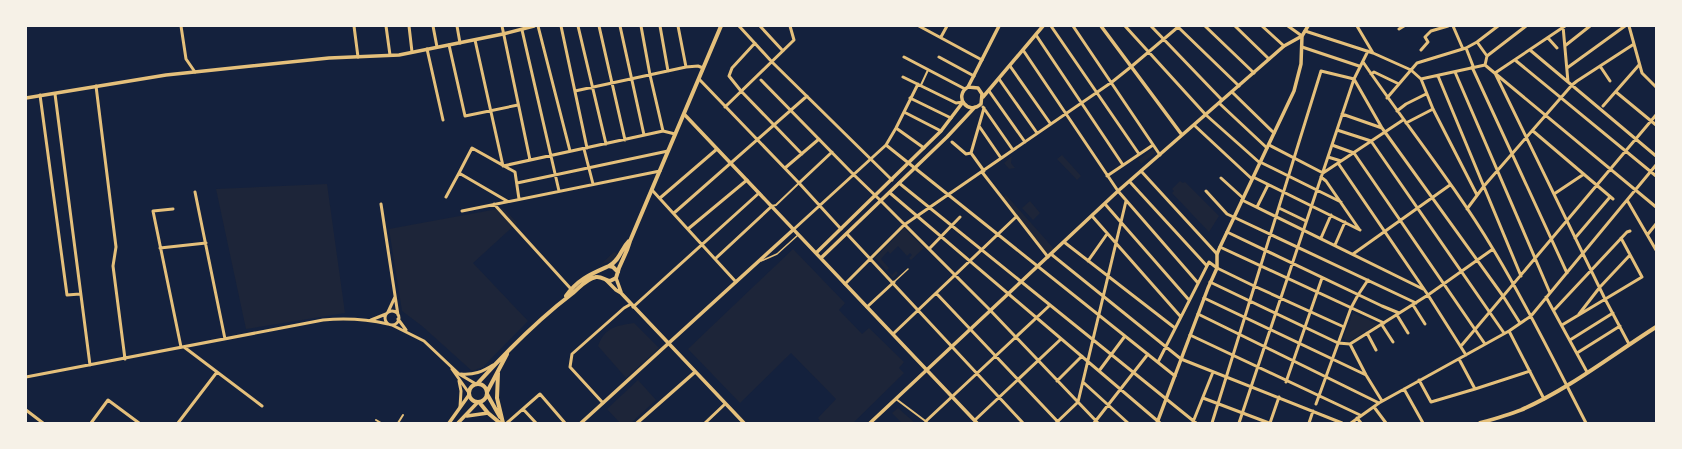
<svg xmlns="http://www.w3.org/2000/svg" width="1682" height="449" viewBox="0 0 1682 449" font-family="Roboto,sans-serif">
  <rect width="100%" height="100%" fill="#14213d"/>
  <path fill="#1d2539" d="M1153,149L1155,153L1141,164L1138,160Z
    M1062,155L1081,176L1077,180L1057,159Z
    M1012,156L1011,163L1015,168L1009,169L1004,163Z
    M1180,181L1183,183L1185,182L1219,216L1209,232L1172,193L1174,191L1172,189Z
    M327,184L345,313L246,329L216,189Z
    M1006,195L1055,250L1048,257L1001,198Z
    M1030,201L1040,213L1033,220L1022,208Z
    M503,208L517,223L473,263L528,321L483,367L472,371L422,326L402,311L389,229Z
    M1283,211L1305,222L1303,228L1280,217Z
    M904,228L924,248L911,260L909,258L912,255L910,253L907,256L898,246L890,254L888,251L881,259L889,268L887,270L892,275L896,271L898,273L893,278L875,258Z
    M793,249L845,303L839,310L862,334L869,328L904,362L899,368L904,373L853,423H818L820,421L818,418L836,399L791,353L740,403L688,349Z
    M614,252L619,254L612,262L604,263L595,270Z
    M1353,313L1378,324L1348,342L1343,338Z
    M634,323L659,348L626,378L598,346C605,327 616,326 634,323Z
    M638,380L656,400L631,423H620L607,409Z
    M898,408L915,423H902L892,413Z"/>
  <g fill="none" stroke-linecap="round" stroke-linejoin="round">
    <path stroke="#e5c07b" stroke-width="1.5" d="M761,261L777,254L798,235
      M895,281L908,269"/>
    <path stroke="#e5c07b" stroke-width="2" d="M921,85L928,70
      M772,206L776,205L799,183
      M896,399L928,423
      M376,420L381,423
      M398,423L403,415"/>
    <path stroke="#e5c07b" stroke-width="3" d="M181,26L186,59L195,72
      M354,26L358,57
      M386,26L390,55
      M409,26L412,52
      M433,26L437,47
      M457,26L460,43
      M502,26L530,160
      M538,26L570,151
      M561,26L587,148
      M578,26L606,144
      M599,26L625,140
      M620,26L644,135
      M641,26L650,75L663,131
      M660,26L668,71
      M678,26L686,67
      M739,26L772,62L892,180
      M760,26L783,51
      M919,26L982,60
      M1051,26L1139,154
      M1073,26L1160,155
      M1125,26L1206,115L1260,163
      M1151,26L1222,100
      M1177,26L1239,86
      M1205,26L1254,73
      M1235,26L1269,59
      M1262,26L1284,46
      M1288,26L1302,36
      M1357,26L1373,53
      M1453,26L1463,49
      M1563,26L1568,82
      M1565,26L1495,73L1605,299L1629,344
      M1629,26L1642,73L1656,87
      M1399,29L1404,26
      M522,30L559,191
      M1305,31L1373,53L1411,70L1421,79L1433,109L1477,195
      M1431,31L1448,26
      M1036,35L1123,165
      M941,37L947,26
      M1548,38L1557,48
      M475,40L503,166
      M1477,42L1487,56L1485,65
      M755,43L732,68L729,76L741,91L802,154
      M449,45L465,116L518,105
      M1566,45L1590,26
      M1302,47L1359,66
      M1466,48L1473,66
      M427,49L443,120
      M1023,50L1118,191L1198,283
      M1421,50L1428,42L1425,37L1431,31
      M1530,50L1656,156
      M1487,56L1526,26
      M904,57L965,89
      M939,57L974,76
      M1515,60L1656,176
      M1363,62C1406,125 1454,184 1493,249C1527,305 1556,365 1586,423
      M1485,65L1656,207
      M1010,66L1050,123
      M1600,66L1610,81
      M1472,67L1567,273
      M1567,68L1625,26
      M1455,72L1550,293
      M1371,74L1374,72L1399,84
      M1438,76L1521,276
      M903,77L956,103L963,102
      M699,79L799,183L841,229
      M999,79L1037,133
      M1354,79L1382,128L1503,296L1520,323
      M1421,79L1485,65
      M761,80L853,174L881,201L990,310L1098,423
      M96,86L116,247L113,266L125,359
      M575,91L686,67L698,66L703,68
      M989,91L1025,142
      M1232,92L1274,133
      M1616,92L1656,125
      M55,94L90,365
      M40,95L67,295L80,294
      M910,98L951,118
      M1387,98L1417,63L1466,48L1477,42L1498,26
      M1219,103L1267,148
      M1603,106L1639,65
      M725,107L794,40L790,26
      M983,107L1013,150
      M984,108L971,153L984,171
      M1397,111L1406,104L1426,94
      M904,112L941,131
      M1342,114L1382,128
      M1406,123L1433,109
      M1194,125L1252,179
      M979,126L1001,158
      M896,128L924,148
      M1337,130L1371,141L1504,333
      M1533,131L1613,199
      M952,142L966,154L971,153
      M886,145L1175,376
      M1269,145L1323,173L1403,120
      M1332,145L1354,153L1485,344
      M584,149L593,184
      M1328,157L1341,161
      M1260,162L1341,202
      M1338,163L1428,295L1466,355
      M503,166L663,131L675,134
      M785,168L819,139
      M1141,171L1217,254
      M982,172L1048,257
      M459,173L472,148L515,172L519,199
      M1107,176L1153,145
      M1253,177L1360,230
      M1321,177L1326,181L1359,229
      M1221,178L1243,198
      M1130,182L1207,266
      M517,183L668,151
      M799,183L832,152
      M899,183L1196,423
      M652,190L736,282
      M1206,191L1227,214L1416,303
      M195,192L225,339
      M890,193L1160,423
      M1554,194L1584,174
      M446,197L459,173L507,201
      M660,198L717,149
      M1242,200L1423,289
      M1627,200L1656,250
      M381,204L398,315
      M494,204L571,289
      M1105,204L1189,300
      M1257,207L1268,185
      M1279,208L1306,221
      M173,209L153,211L181,347
      M1467,209L1484,186L1572,85L1577,81L1634,44
      M462,211L660,171
      M674,213L807,96
      M1092,216L1181,317
      M688,229L747,180
      M794,229L886,145L896,128L918,84
      M1227,232L1382,306L1399,313
      M847,234L1023,423
      M1648,234L1656,224
      M1321,238L1331,215
      M1575,238L1610,197
      M1064,242L1175,328
      M1335,245L1345,222
      M1220,247L1384,323
      M160,248L206,243
      M929,249L960,217
      M1051,254L1181,359L1342,423
      M1353,254L1450,185
      M715,259L772,206
      M1088,261L1107,234
      M1210,282L1338,343L1350,344
      M845,284L904,225L1112,82L1132,66L1178,27
      M936,293L1059,423
      M1546,297L1587,372
      M1204,298L1366,375
      M1413,305L1425,324
      M633,307L759,193
      M867,307L894,282
      M1554,310L1627,232L1630,231
      M385 318a7 7 0 1 1 14 0a7 7 0 1 1-14 0Z
      M388,312L395,297
      M1198,314L1379,403
      M1579,314L1600,287L1630,255
      M1397,315L1408,333
      M398,319L406,330
      M371,320L386,314
      M392,325L424,341L459,374L476,384
      M1382,325L1393,342
      M1562,325L1642,277L1621,238
      M1509,331L1544,399
      M1367,333L1376,350
      M893,334L1016,217
      M1190,335L1360,415
      M1570,340L1613,313
      M1350,344L1428,295L1493,249
      M1350,344L1366,375L1382,401
      M1461,346L1656,115
      M184,347L262,406
      M1577,353L1620,326
      M1459,359L1475,389
      M1158,362L1209,262L1217,268L1254,286L1344,327
      M452,369L469,393
      M1099,371L1125,336
      M461,374C474,375 482,372 493,365
      M26,377L323,320C345,318 366,319 388,324
      M1419,380L1431,402L1475,389L1530,371
      M459,381L461,391L460,407
      M1057,381L1082,356
      M1286,382L1322,278
      M1084,383L1128,423
      M1404,389L1423,423
      M1203,398L1269,423
      M603,403L570,367L572,354L624,308L631,304
      M1316,404L1351,308L1358,295L1368,280
      M1374,407L1386,423
      M523,409L536,423
      M26,410L43,423
      M1357,418L1361,423
      M975,420L1061,339
      M926,421L1049,306
      M1193,422L1213,372
      M91,423L108,400L139,423
      M178,423L217,372
      M507,423L540,394L565,423
      M705,423L725,404
      M1056,423L1078,402L1126,201
      M1094,423L1148,354
      M1212,423L1321,71L1354,79
      M1239,423L1354,79L1368,51
      M1270,423L1279,397
      M1309,423L1313,411
      M1351,423L1379,403L1509,331L1531,316L1656,165"/>
    <path stroke="#e5c07b" stroke-width="3.5" d="M1101,26L1182,135
      M968,87L978,88L982,94L981,104C968,116 953,96 968,87L999,26
      M983,97L1043,26
      M26,98L166,75L329,58L399,55L503,34L534,26
      M684,114L977,423
      M816,253L941,131L963,102
      M821,258L947,137L975,107
      M616,278L621,292
      M606,280L616,290L621,293L744,423
      M467,416L488,413
      M449,423L469,395
      M458,423L478,402
      M581,423L794,229
      M637,423L695,372
      M870,423L1118,191L1284,46L1302,36L1308,26
      M1157,423L1208,288L1217,268V254L1220,247L1294,91L1301,64L1302,36"/>
    <path stroke="#e5c07b" stroke-width="4" d="M609,266C621,259 620,250 629,241
      M566,296C578,279 591,274 609,266L613,267L618,272
      M498,373L497,398L503,423
      M477,384C505,353 540,318 573,293C580,287 586,279 596,277C601,276 605,280 610,281L616,278L619,268L627,250L630,241L721,26
      M469 393a9 9 0 1 1 18 0a9 9 0 1 1-18 0Z
      M487,392L507,354
      M487,394L500,417
      M479,402L488,413L500,423
      M1480,423C1494,419 1508,415 1521,410C1569,389 1612,355 1656,327"/>
  </g>
  <rect width="1682" height="449" fill="none" stroke="#f6f1e7" stroke-width="54"/>
</svg>
